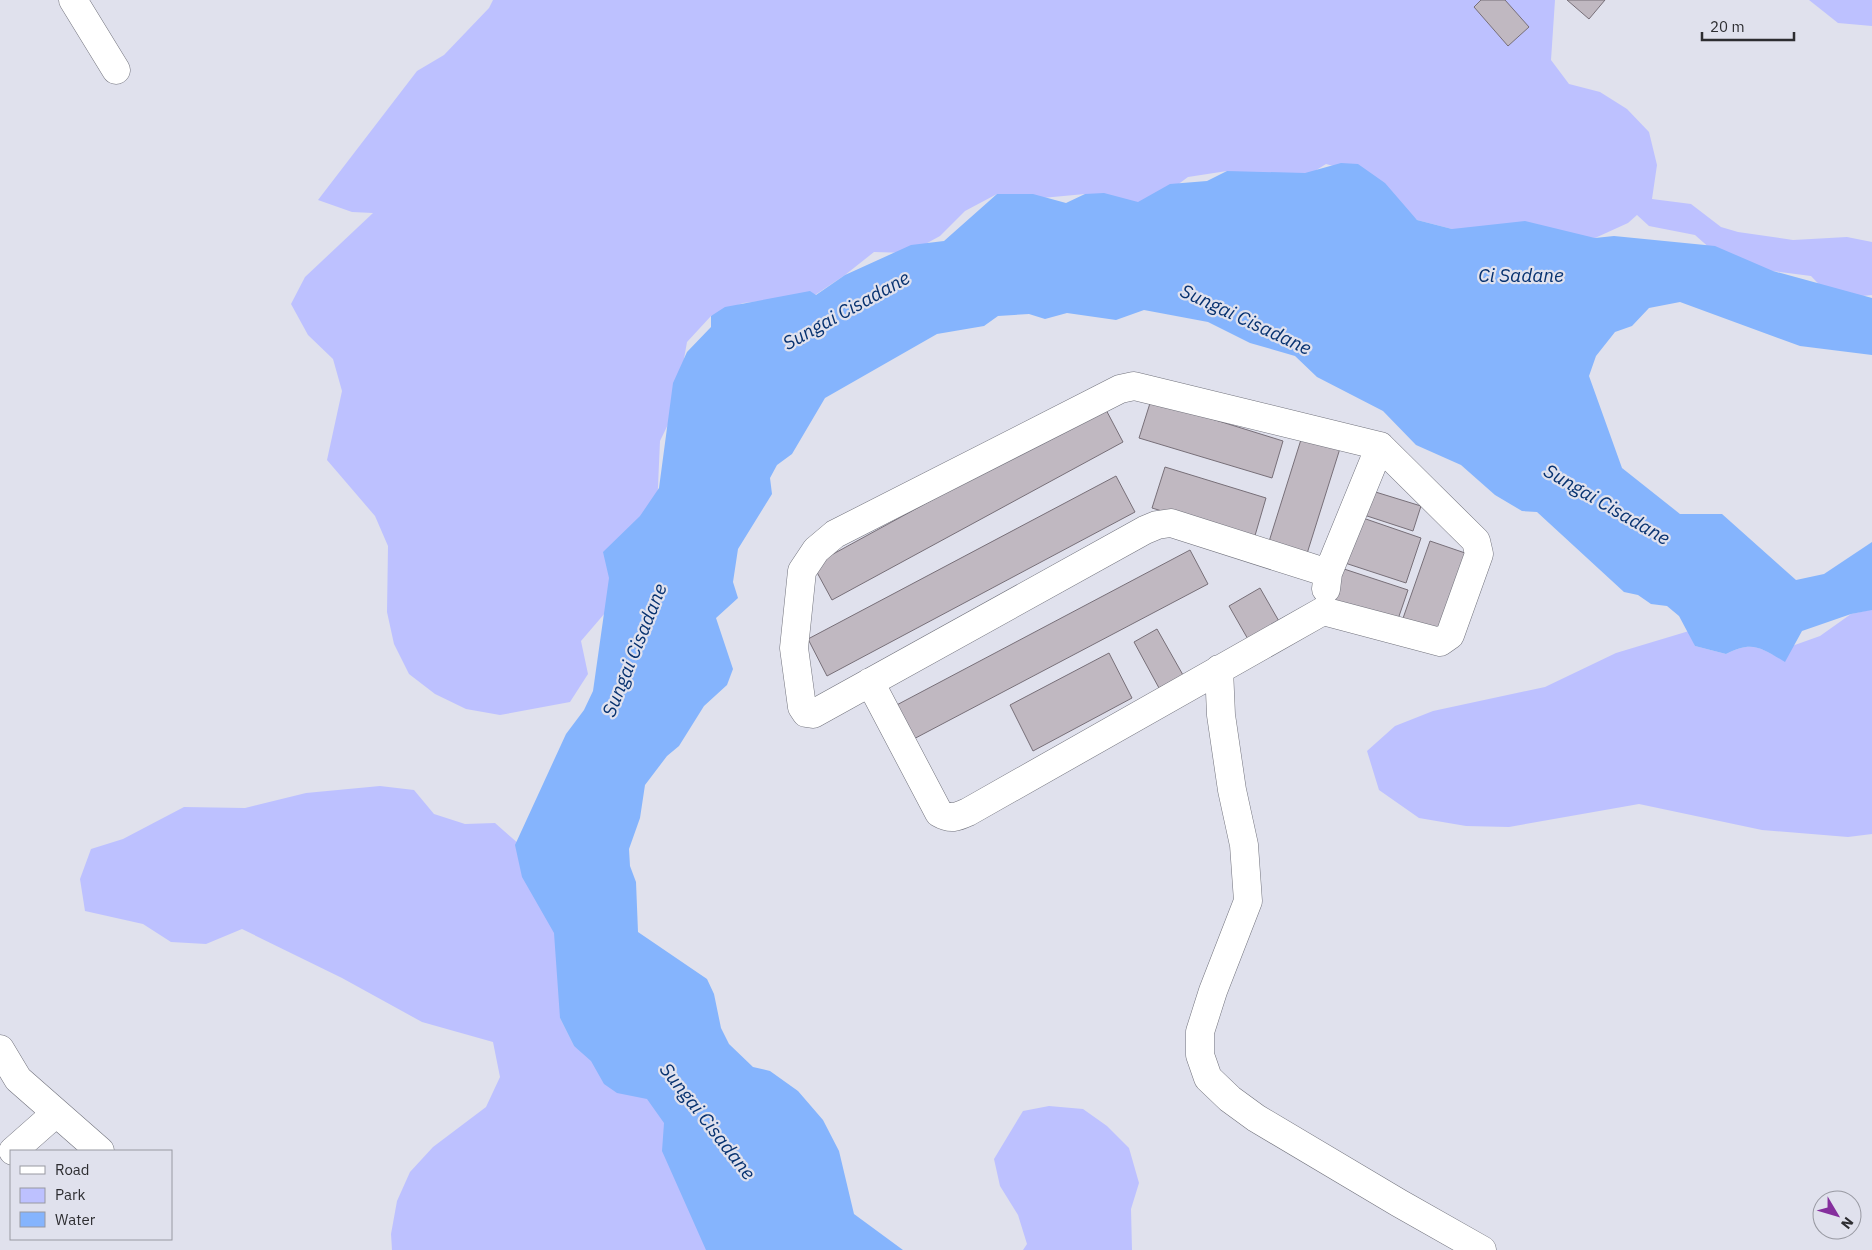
<svg xmlns="http://www.w3.org/2000/svg" width="1872" height="1250" viewBox="0 0 1872 1250" font-family="'IBM Plex Sans',sans-serif">
  <rect width="100%" height="100%" fill="#e0e1ed"/>
  <path fill="#bdc1ff" d="M493,0H1555L1551,60L1569,84L1600,92L1627,109L1649,132L1657,165L1652,199L1691,204L1721,227L1738,232L1793,240L1847,237L1872,242V295L1833,299L1811,276L1773,271L1758,276L1729,265L1695,235L1649,226L1637,215L1628,223L1595,238L1452,229L1417,220L1363,174L1326,164L1294,184L1227,171L1188,177L1157,200L1121,205L1085,194L1031,199L997,194L965,211L940,236L909,253L874,252L845,275L815,295L743,303L711,316L687,342L675,410L660,441L657,509L616,581L605,613L581,641L588,674L570,702L500,715L466,709L435,694L409,674L394,644L387,612L388,546L375,516L327,460L342,391L333,359L308,335L291,304L305,277L373,213L352,212L318,200L417,71L444,55L489,8Z
    M1809,0H1872V26L1838,23Z
    M1869,610H1872V834L1848,837L1762,830L1639,804L1509,827L1466,826L1419,818L1379,790L1367,751L1395,726L1433,711L1545,687L1616,653L1689,631L1695,646L1726,654C1753,640 1760,648 1785,661L1792,646L1820,636L1851,614Z
    M380,786L414,790L434,814L465,824L495,823L519,844L563,953L560,1018L574,1046L653,1094L718,1250H392L391,1234L397,1201L410,1172L433,1147L486,1107L500,1077L493,1042L422,1022L342,978L242,929L206,944L171,942L143,924L85,911L80,879L91,849L123,839L184,807L245,808L306,793Z
    M1049,1106L1083,1109L1107,1126L1129,1148L1139,1183L1131,1209L1132,1250H1023L1027,1244L1018,1215L1000,1186L994,1159L1023,1111Z"/>
  <path fill="#85b4fd" d="M1341,163L1358,164L1385,183L1417,220L1452,229L1525,221L1595,238L1614,236L1715,246L1773,271L1872,298V355L1800,346L1680,302L1649,308L1632,326L1615,332L1596,356L1589,376L1622,468L1680,514H1722L1796,580L1824,574L1872,542V610L1851,614L1802,631L1785,662C1761,648 1753,640 1726,654L1695,646L1679,616L1667,606L1651,604L1638,595L1624,592L1537,512L1522,511L1495,495L1461,465L1416,445L1383,411L1317,377L1295,356L1250,343L1208,322L1144,310L1116,320L1067,313L1045,319L1029,314L998,316L984,326L937,334L825,398L792,454L777,465L770,478L772,494L738,549L733,582L738,598L716,618L733,669L727,685L704,706L679,746L667,756L645,785L640,818L629,849L630,866L636,882L638,932L707,979L714,994L721,1028L729,1044L753,1067L770,1071L798,1091L823,1120L839,1151L854,1214L903,1250H706L662,1151L664,1123L647,1099L617,1093L604,1084L591,1061L574,1046L560,1018L554,933L522,877L515,845L566,734L584,710L593,691L609,578L603,552L640,516L659,488L673,383L687,352L711,327V316L725,307L810,291L816,295L845,275L911,245L944,241L997,194H1033L1066,203L1085,194L1104,193L1138,202L1170,184L1207,181L1227,171L1305,173Z"/>
  <path fill="#c0b8c1" stroke="#776f78" d="M1481,0H1505L1529,27L1508,46L1474,7Z
    M1567,0H1605L1589,19Z
    M1151,400L1283,441L1272,478L1139,438Z
    M1104,406L1123,442L832,600L813,565Z
    M1304,430L1342,442L1305,560L1267,548Z
    M1165,467L1266,498L1254,539L1152,508Z
    M1116,476L1135,512L827,676L808,639Z
    M1369,490L1421,506L1413,531L1361,514Z
    M1360,517L1421,538L1406,583L1345,563Z
    M1430,541L1468,554L1439,638L1401,624Z
    M1190,550L1208,584L908,742L891,708Z
    M1341,568L1408,590L1397,622L1331,601Z
    M1260,588L1280,623L1249,641L1229,606Z
    M1157,629L1183,675L1159,688L1134,642Z
    M1109,653L1132,698L1033,751L1010,705Z"/>
  <g fill="none" stroke-linecap="round" stroke-linejoin="round">
    <g stroke="#71727c" stroke-width="29">
      <path id="minor" d="M73,0L116,70
        M1326,589L1328,573L1380,446
        M1219,669L1221,715L1232,790L1244,845L1248,901L1213,991L1200,1032V1055L1208,1078L1230,1099L1256,1118L1399,1203L1482,1250
        M870,682L939,813C951,820 957,817 968,812L1323,611L1440,642L1450,635L1479,554L1476,541L1380,446L1134,386L1120,389L835,534L816,550L802,571L794,648L802,707L806,713L813,714L1145,530L1157,525L1171,523L1328,573
        M0,1049L18,1079L100,1151
        M13,1151L56,1113"/>
    </g>
    <use href="#minor" stroke="#fff" stroke-width="28"/>
  </g>
  <g text-anchor="middle" stroke-width="4.5" stroke-linejoin="round" paint-order="stroke">
    <g font-size="19" font-style="italic" fill="#073270" stroke="#e0e1ed">
      <text x="1521" y="282">Ci Sadane</text>
      <text transform="translate(846 310) rotate(-29)" y="7">Sungai Cisadane</text>
      <text transform="translate(1246 319) rotate(25)" y="7">Sungai Cisadane</text>
      <text transform="translate(1607 504) rotate(30)" y="7">Sungai Cisadane</text>
      <text transform="translate(634 650) rotate(-68)" y="7">Sungai Cisadane</text>
      <text transform="translate(708 1121) rotate(52)" y="7">Sungai Cisadane</text>
    </g>
  </g>
  <rect x="10" y="1150" width="162" height="90" fill="#e0e1ed" stroke="#9899a2"/>
  <rect x="20" y="1166" width="25" height="8" fill="#ffffff" stroke="#9899a2"/>
  <text x="55" y="1175" font-size="15" fill="#2d2d31">Road</text>
  <rect x="20" y="1188" width="25" height="15" fill="#bdc1ff" stroke="#9899a2"/>
  <text x="55" y="1200" font-size="15" fill="#2d2d31">Park</text>
  <rect x="20" y="1212" width="25" height="15" fill="#85b4fd" stroke="#9899a2"/>
  <text x="55" y="1225" font-size="15" fill="#2d2d31">Water</text>
  <g transform="translate(1837 1215) rotate(128)"><circle r="24" fill="#e0e1ed" stroke="#9899a2"/>
  <path d="M0-4L9 19L0 12L-9 19Z" fill="#852f9d"/>
  <text y="-8" font-size="14" font-weight="bold" text-anchor="middle" fill="#2d2d31">N</text>
  </g>
  <path d="M1702 32v8h92v-8" fill="none" stroke="#2d2d31" stroke-width="2.5"/>
  <text x="1710" y="32" font-size="15" fill="#2d2d31" stroke="#e0e1ed" stroke-width="4" paint-order="stroke">20 m</text>
</svg>
